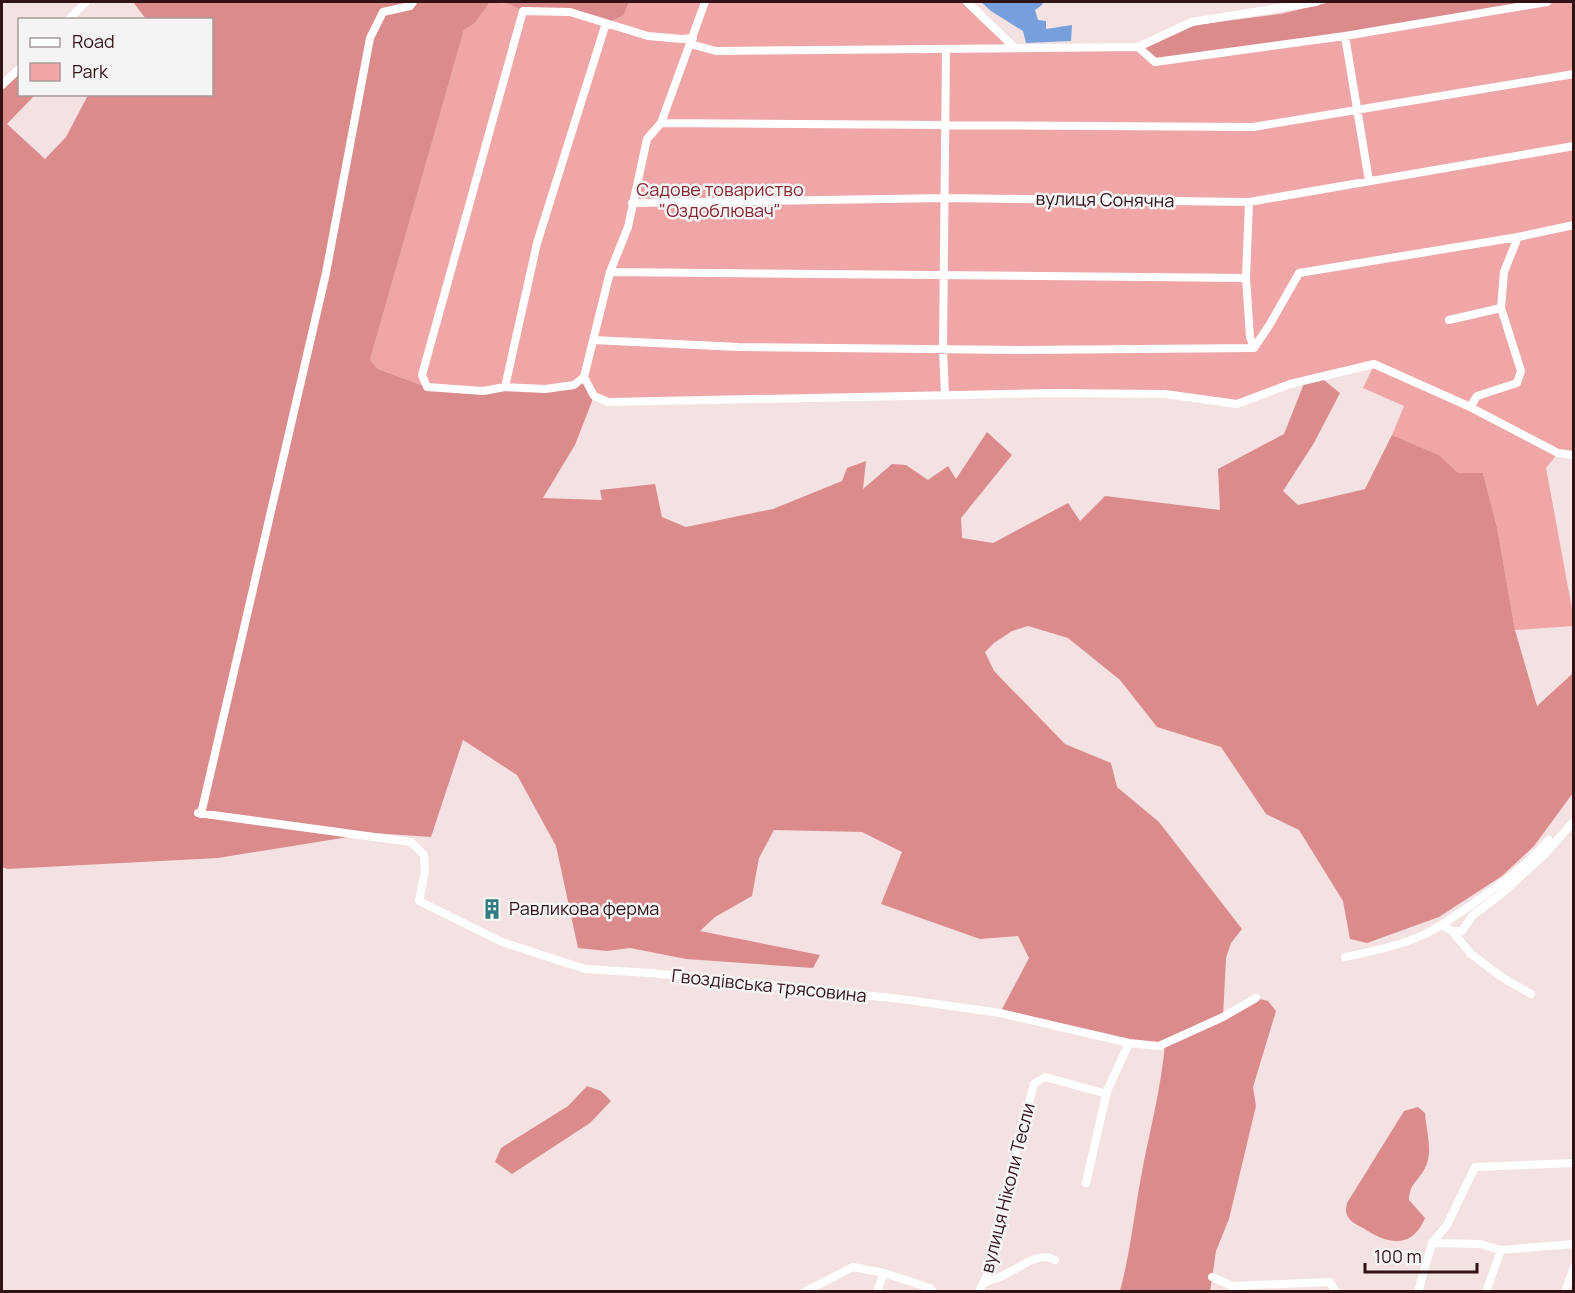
<svg xmlns="http://www.w3.org/2000/svg" width="1575" height="1293" viewBox="0 0 1575 1293" font-family="Manrope,sans-serif">
  <rect width="100%" height="100%" fill="#f4e2e2"/>
  <path fill="#f0a5a6" d="M490,2L509,4L523,11L624,15L629,2H967L1015,48L1138,47L1547,2H1573V455L1558,453L1546,468L1573,614V626L1515,630L1497,527L1483,473H1458L1439,455L1392,435L1404,406L1363,388L1374,365L1305,381L1237,404L1165,394L608,402L574,385L545,389L427,387L378,369L370,360L464,30L475,23Z"/>
  <path fill="#dc8b8d" d="M133,2H490L475,23L464,30L370,360L378,369L427,387L483,391L574,385L584,377L594,396L575,445L543,498L602,500L600,490L655,484L662,517L686,527L773,509L842,481L847,468L866,461L863,489L892,464L906,465L928,480L948,466L956,479L987,432L1012,455L961,518L962,538L993,543L1068,503L1080,521L1105,496L1220,510L1218,469L1284,434L1305,381L1320,377L1340,393L1314,443L1283,491L1298,505L1365,489L1392,435L1439,455L1458,473H1483L1497,527L1515,630L1537,706L1573,673V793L1534,846L1502,876L1439,917L1367,943L1350,939L1343,901L1299,830L1266,814L1221,747L1157,727L1120,680L1068,638L1028,626L1012,631L994,643L985,652L994,671L1065,744L1111,763L1117,787L1159,822L1242,929L1231,943L1226,958L1223,1017L1256,998L1268,1001L1276,1011L1253,1087L1256,1106L1229,1219L1216,1251L1210,1292L1120,1291C1130,1254 1134,1215 1141,1177C1149,1133 1161,1090 1165,1044L1159,1046L1000,1013L1029,958L1018,936L980,939L881,904L902,852L862,832L774,830L759,858L752,896L715,917L700,931L820,955L813,968L686,959L630,948L607,951L578,948L556,846L517,775L463,740L431,837L373,833L218,858L7,869L2,867V85L20,70V94L35,95L7,124L45,159L66,137L88,95L212,94V20L146,19Z
    M496,2H629L624,15L606,23L570,12L523,11L509,4Z
    M1331,2H1547L1155,62L1138,47L1195,25L1280,14Z
    M587,1086L601,1091L611,1101L590,1123L512,1174L495,1162L501,1148L568,1106Z
    M1418,1107L1425,1113C1426,1129 1433,1151 1426,1166C1420,1180 1409,1183 1409,1200L1425,1218C1412,1250 1387,1244 1363,1228C1357,1225 1351,1222 1348,1217C1345,1212 1346,1208 1347,1203L1404,1111Z"/>
  <path fill="#779fdb" d="M981,2H1043L1042,5L1035,10L1038,20L1046,21V29L1072,25L1071,41L1026,43L1023,31L991,11Z"/>
  <g fill="none" stroke-linecap="round" stroke-linejoin="round">
    <path stroke="#fff" stroke-width="8" d="M705,2L661,123L647,139L628,227L610,272L584,377L594,396L608,402L1053,393L1165,394L1237,404L1290,384L1374,364L1468,406L1558,453L1574,455
      M967,2L1015,48
      M68,20L86,2
      M1345,36L1369,181
      M690,44L716,51L1138,47L1155,62L1345,36L1547,2
      M1138,47L1192,22L1316,2
      M2,85L20,68
      M661,123L1253,127L1574,74
      M1249,202L1246,278L1250,337L1254,348
      M632,203L945,198L1249,202L1574,146
      M610,272L1246,278
      M1449,320L1501,308
      M593,340L738,347L1023,350L1254,348L1270,324L1299,273L1518,237L1574,225
      M584,377L574,385L545,389L505,387L483,391L427,387L422,375L523,11L570,12L648,36L682,39L693,38
      M505,387L537,243L606,23
      M945,395L943,349L946,49
      M1470,407L1477,396L1517,383L1521,371L1501,308L1504,272L1518,237
      M198,813L411,842L424,855L425,871L419,901L502,942L585,969L650,973L901,999L1000,1013L1129,1043L1159,1046L1223,1017L1256,998
      M201,814L326,273L370,38L383,12L410,6L413,2
      M1442,925L1452,931H1462L1473,915L1500,895L1544,855L1574,821
      M1452,931L1471,954L1503,978L1531,994
      M1345,957C1372,951 1400,946 1425,934C1439,928 1451,918 1464,910C1495,888 1524,868 1549,840
      M1086,1183L1107,1091L1129,1043
      M1432,1243L1480,1244L1501,1250L1486,1292
      M1501,1250L1574,1244
      M1212,1277L1232,1286L1330,1282L1336,1292
      M983,1283C991,1280 999,1278 1006,1274C1021,1267 1039,1251 1055,1260
      M804,1292L853,1267L884,1273L930,1288L933,1292
      M877,1292L884,1273
      M979,1292L987,1275L1013,1162L1034,1084L1045,1077L1107,1094
      M1418,1292L1432,1243L1447,1225L1475,1167L1574,1163
      M1565,1292L1574,1267"/>
  </g>
  <defs>
    <g id="building-bare" transform="scale(1.62)"><path d="M-4-6H4V6H1V3H-1V6H-4ZM-2.5-4.3h1.7v1.8h-1.7ZM.8-4.3h1.7v1.8H.8ZM-2.5-1h1.7V.8h-1.7ZM.8-1h1.7V.8H.8Z" fill="#337c7f" stroke="#f4f4f4" stroke-width="2.5" paint-order="stroke"/></g>
  </defs>
  <g fill-rule="evenodd">
    <use href="#building-bare" x="492" y="909"/>
  </g>
  <g text-anchor="middle" stroke-width="5" stroke-linejoin="round" paint-order="stroke">
    <g font-size="18" fill="#862732" stroke="#f4f4f4">
      <text x="720" y="196">Садове товариство<tspan x="720" dy="21">"Оздоблювач"</tspan></text>
    </g>
    <g font-size="18" fill="#311315" stroke="#f4f4f4">
      <text transform="translate(1105 200) rotate(1)" y="6">вулиця Сонячна</text>
      <text transform="translate(769 986) rotate(6)" y="6">Гвоздівська трясовина</text>
      <text transform="translate(1008 1188) rotate(-76)" y="6">вулиця Ніколи Тесли</text>
    </g>
    <g font-size="18" fill="#311315" stroke="#f4f4f4" text-anchor="start">
      <text x="509" y="915">Равликова ферма</text>
    </g>
  </g>
  <rect width="1575" height="1293" fill="none" stroke="#311315" stroke-width="6"/>
  <rect x="18" y="18" width="195" height="78" fill="#f4f4f4" stroke="#a69a9b" stroke-width="1.5"/>
  <rect x="30" y="38" width="30" height="9" fill="#ffffff" stroke="#a69a9b" stroke-width="1.5"/>
  <text x="72" y="48" font-size="18" fill="#311315">Road</text>
  <rect x="30" y="63" width="30" height="18" fill="#f0a5a6" stroke="#a69a9b" stroke-width="1.5"/>
  <text x="72" y="78" font-size="18" fill="#311315">Park</text>
  <path d="M1365 1263v9h112v-9" fill="none" stroke="#311315" stroke-width="3"/>
  <text x="1374" y="1263" font-size="18" fill="#311315" stroke="#f4f4f4" stroke-width="4.5" paint-order="stroke">100 m</text>
</svg>
